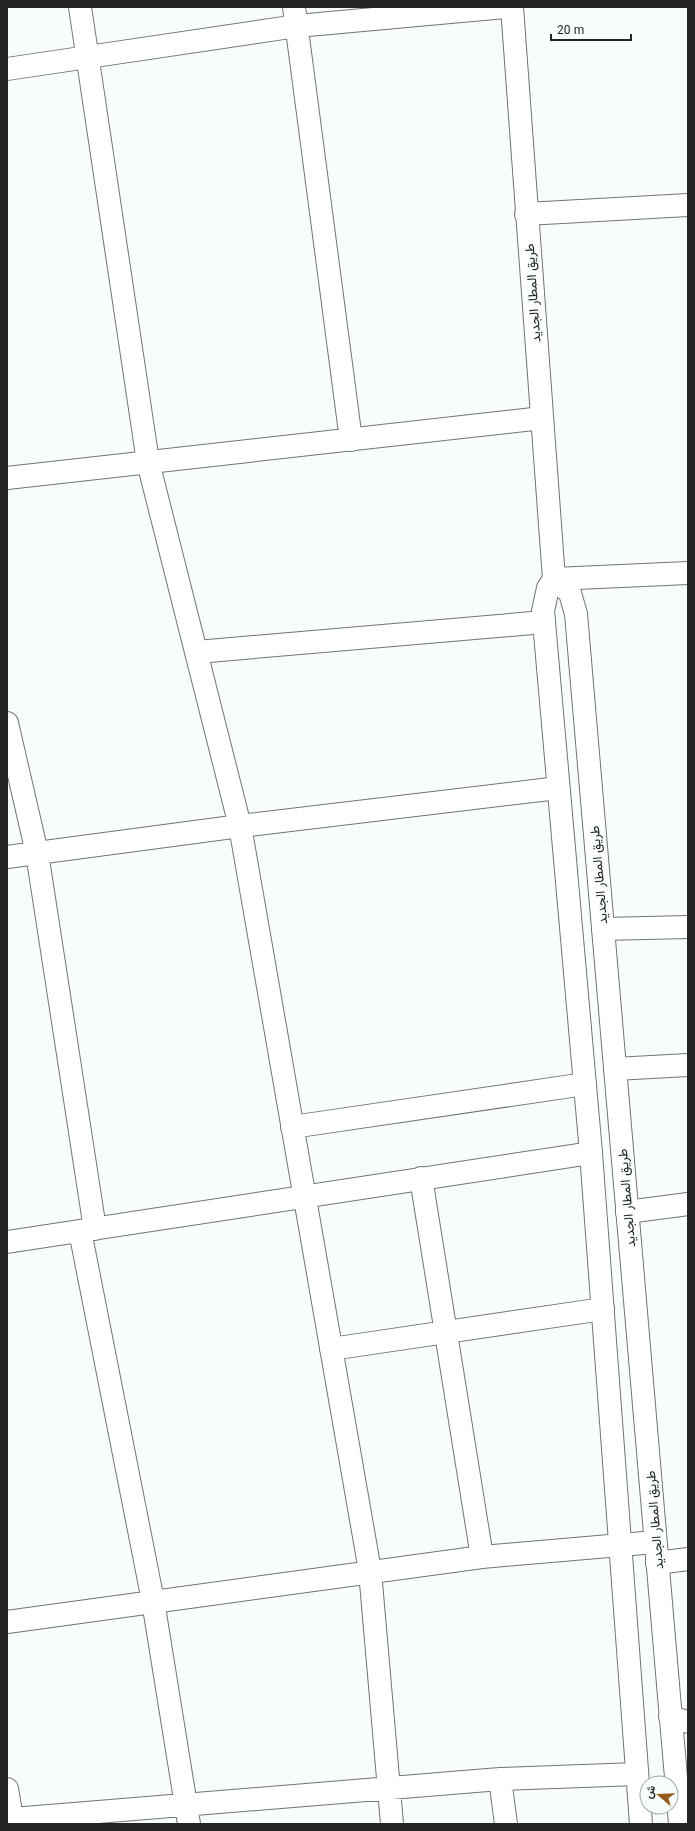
<svg xmlns="http://www.w3.org/2000/svg" width="695" height="1831" viewBox="0 0 695 1831" font-family="Georgia,Vazirmatn,serif">
  <rect width="100%" height="100%" fill="#f7fdfc"/>
  <g fill="none" stroke-linecap="round" stroke-linejoin="round">
    <g stroke="#707574" stroke-width="24">
      <path id="street" d="M80,7L148,462L240,826L370,1571L392,1824
        M294,7L351,440
        M7,69L297,26L505,7
        M526,214L688,205
        M7,478L542,418
        M554,579L688,573
        M197,652L544,622
        M7,723L37,853L95,1229
        M7,857L240,826L558,788
        M603,929L688,927
        M615,1069L688,1065
        M292,1127L585,1084
        M421,1178L482,1557
        M627,1212L688,1204
        M80,1231L153,1601L189,1824
        M7,1242L591,1153
        M331,1349L603,1309
        M657,1563L688,1559
        M7,1622L482,1557L655,1542
        M670,1717L688,1722
        M500,1779L506,1824
        M7,1789L13,1824
        M13,1819L500,1779L637,1774"/>
    </g>
    <g stroke="#707574" stroke-width="24">
      <path id="secondary" d="M512,7L554,579L548,588L543,611L591,1153L641,1824
        M554,579L570,593L576,614L680,1824"/>
    </g>
    <use href="#street" stroke="#fff" stroke-width="22"/>
    <use href="#secondary" stroke="#fff" stroke-width="22"/>
  </g>
  <g text-anchor="middle" stroke-width="3.5" stroke-linejoin="round" paint-order="stroke">
    <g font-size="13" fill="#232525" stroke="#f7fdfc">
      <text transform="translate(532 293) rotate(-94)" y="5">طريق المطار الجديد</text>
      <text transform="translate(598 875) rotate(-95)" y="5">طريق المطار الجديد</text>
      <text transform="translate(626 1198) rotate(-95)" y="5">طريق المطار الجديد</text>
      <text transform="translate(654 1520) rotate(-95)" y="5">طريق المطار الجديد</text>
    </g>
  </g>
  <rect width="695" height="1831" fill="none" stroke="#232525" stroke-width="16"/>
  <g transform="translate(659 1795) rotate(289)"><circle r="19" fill="#f7fdfc" stroke="#a2a7a6"/>
  <path d="M0-3L7 15L0 10L-7 15Z" fill="#985b1e"/>
  <text y="-6" font-size="11" font-weight="bold" text-anchor="middle" fill="#232525">ش</text>
  </g>
  <path d="M551 34v6h80v-6" fill="none" stroke="#232525" stroke-width="2"/>
  <text x="557" y="34" font-size="12" fill="#232525" stroke="#f7fdfc" stroke-width="3" paint-order="stroke">20 m</text>
</svg>
